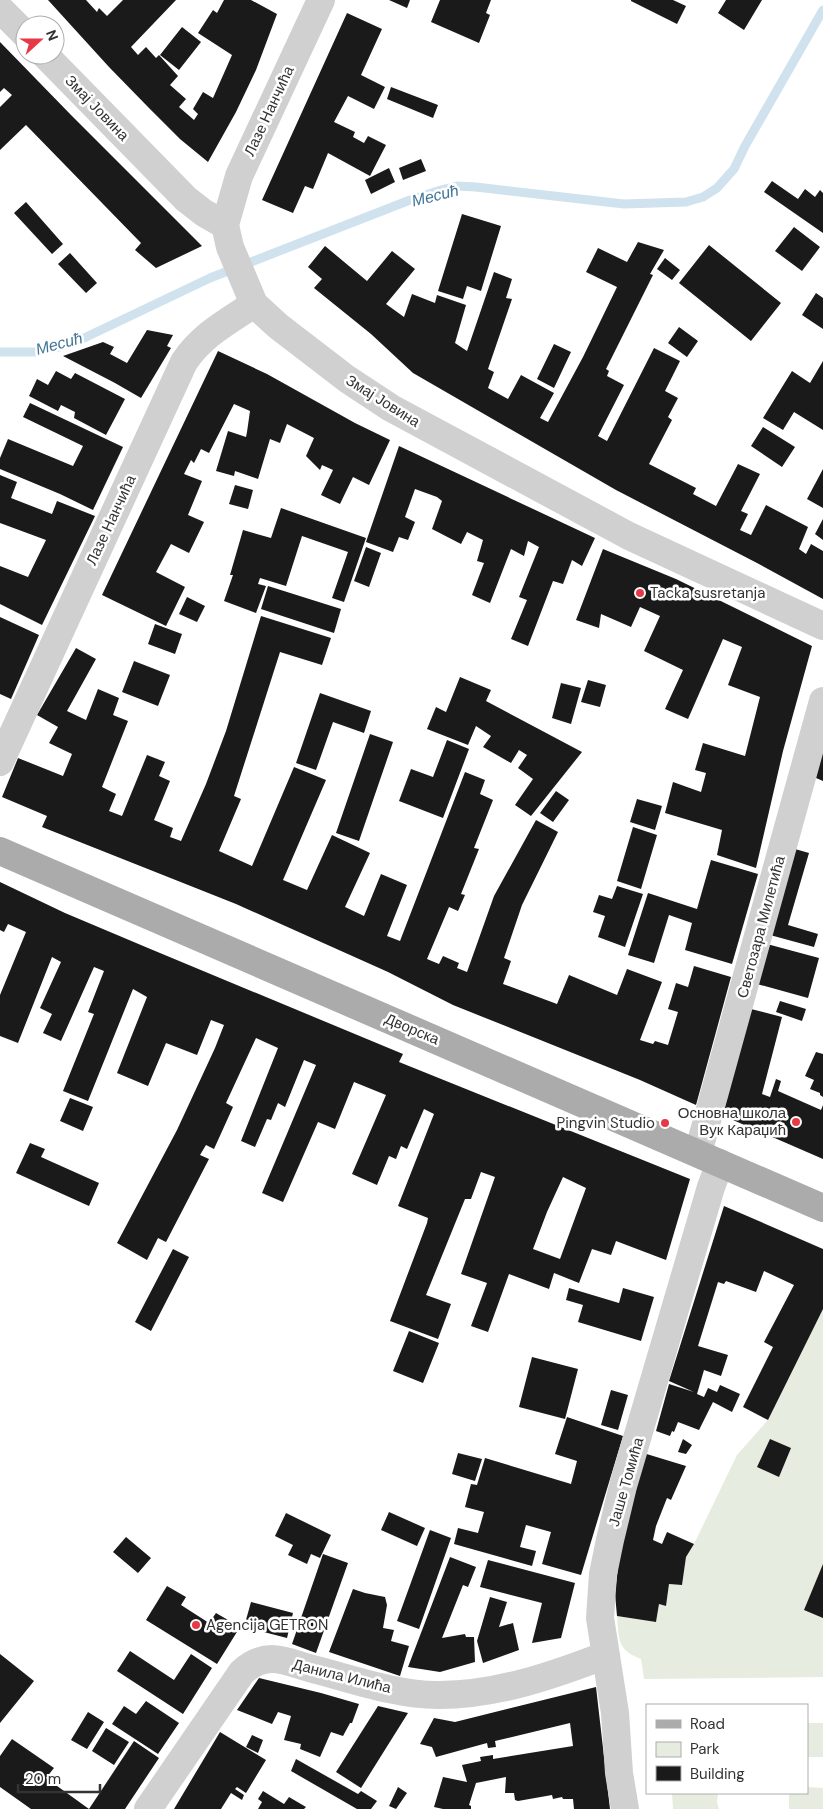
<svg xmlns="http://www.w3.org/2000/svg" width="823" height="1809" viewBox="0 0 823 1809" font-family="'DM Sans',sans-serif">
  <rect width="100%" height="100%" fill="#fff"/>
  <path fill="#e6ecdf" d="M823,1309V1677L644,1679L641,1659C617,1650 619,1639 617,1616L656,1622L659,1604L666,1606L669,1584L682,1585L686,1557L694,1544L737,1455L768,1420Z
    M807,1723H823V1757H807Z
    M807,1787L823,1788V1809H789V1793H807Z
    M672,1793H718L717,1802L719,1809H673Z"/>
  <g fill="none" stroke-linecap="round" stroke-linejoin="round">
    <path stroke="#cfe2ee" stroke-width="9" d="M0,352H35L59,347L82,339L210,278L410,200L441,190L457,186L476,187L624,204L686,202L703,197L717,188L734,169L745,146L823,10"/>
  </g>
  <path fill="#1a1a1a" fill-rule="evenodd" d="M48,0H86L97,12L99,8L107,16L123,0H176L131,47L138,55L146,47L156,58L159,55L178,76L170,85L186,99L179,107L194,120L198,114L193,109L203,92L213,98L232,55L198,33L213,10L217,13L224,0H251L277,14L256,70L236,112L208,162L180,139L149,108L109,67Z
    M389,0H410L407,8Z
    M440,0H491L486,13L490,15L479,43L431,22Z
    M631,0H673L686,6L677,24L631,1Z
    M726,0H762L744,30L718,13Z
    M347,13L382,29L361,75L385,87L374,109L348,96L334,122L355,132L353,137L364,143L368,136L386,145L370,176L328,153L313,189L305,186L293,213L262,200Z
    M182,27L201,42L179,70L160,55Z
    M0,42L71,115L202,246L156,268L135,250L141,243L26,125L0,150V107L12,95L4,88L0,92Z
    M391,87L438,105L433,118L387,99Z
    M421,159L426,171L403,180L399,168Z
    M389,168L395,182L371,194L365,180Z
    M772,181L798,199L805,189L815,197L820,190L823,193V233L764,192Z
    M26,202L63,244L52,254L14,213Z
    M462,214L501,226L481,291L467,286L463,299L438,291Z
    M794,227L820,247L802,271L775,251Z
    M638,242L664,250L650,274L653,275L606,369L609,371L607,376L624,385L598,436L607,441L654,348L680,361L665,391L678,398L668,417L672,420L649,464L696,488L693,494L716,506L738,464L760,474L741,511L748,514L740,530L751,535L766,505L808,527L799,549L806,554L811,544L823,551V599L757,563L616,490L413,373L371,334L314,288L322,279L308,267L325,246L367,281L392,251L415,269L386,304L404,317L412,294L435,303L437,295L466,305L455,343L467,351L494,272L512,279L506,298L512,299L488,369L494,372L488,388L508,399L521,375L554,393L540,418L548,422L583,357L617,287L586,272L598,248L627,262Z
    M709,245L781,303L751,341L679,283Z
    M70,253L97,283L86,293L58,264Z
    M665,258L680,270L672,280L657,269Z
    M816,293L823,298V329L802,315Z
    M679,327L698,341L687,357L668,343Z
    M147,330L173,335L167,346L171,348L141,398L115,383L63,356L103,342L114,347L110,354L127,363Z
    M554,344L571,352L554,388L537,379Z
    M218,351L267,374L355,423L390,440L369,485L353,477L340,504L321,495L333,470L322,465L320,470L306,456L314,438L287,424L280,443L270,439L258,479L235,471L234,476L216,471L228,431L246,437L247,432L250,411L234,404L209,453L201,449L194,463L191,460L184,474L202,481L188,515L204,522L189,553L171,544L156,572L185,587L166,626L102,595Z
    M823,361V430L794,412L783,430L763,418L792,371L810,383Z
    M56,371L71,379L75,373L125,399L106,435L74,418L75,412L61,405L58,411L29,396L37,379L48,385Z
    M30,403L123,447L93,510L60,494L0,469V458L8,439L73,466L83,446L23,417Z
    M763,427L795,447L782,467L751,446Z
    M399,446L595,538L582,566L572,560L563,584L553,581L528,646L511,639L527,600L519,597L539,547L528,541L524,556L511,549L490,603L472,595L484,563L477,561L483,540L467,532L461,544L432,529L442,501L437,497L415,489L405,517L415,522L408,540L399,537L393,552L366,542Z
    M823,469V508L807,499Z
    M0,475L17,482L11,498L52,514L57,501L95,516L42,625L0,604V566L28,577L46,540L0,523Z
    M235,485L253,490L248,509L229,504Z
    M281,508L366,538L344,602L332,598L348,552L302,536L286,586L260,578L258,584L266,586L256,613L224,601L233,575H230L243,530L271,538Z
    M823,519V540L815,534Z
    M366,547L381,553L369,587L354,581Z
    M603,549L676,579L812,646L783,751L756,868L717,855L722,830L665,813L673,782L701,792L706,773L695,770L703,743L745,756L760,697L728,685L742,647L723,639L688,719L665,709L683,670L644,651L660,616L640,607L631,627L601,614L599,628L576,620Z
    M268,586L341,609L334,633L261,609Z
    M187,597L205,606L197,622L179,614Z
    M261,616L331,638L322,665L280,652L234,796L241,799L219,851L252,866L294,767L326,780L283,880L307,890L332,835L370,853L345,907L364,916L381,874L407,885L387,936L400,941L465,772L485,780L480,794L493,800L474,848L479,849L461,894L465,895L458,911L449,907L427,959L439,964L443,956L459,963L457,968L467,972L494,896L536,820L558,832L522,905L504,958L511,961L503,984L557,1004L569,975L617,995L627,969L662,982L640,1040L653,1044L655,1041L668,1045L678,1012L668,1009L676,983L688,987L694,966L731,977L696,1105L640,1080L453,1005L388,972L236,904L42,827L47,816L2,797L18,758L63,776L72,754L49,743L58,727L37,715L76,648L96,659L67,711L86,720L98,689L119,698L113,715L128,721L102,787L116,794L109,811L122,816L147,755L165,762L159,776L170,781L154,820L173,828L170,837L181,841L206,784L226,731Z
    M0,617L39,635L11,699L0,694Z
    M155,624L182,634L175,654L148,644Z
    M134,661L170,675L158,706L122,692Z
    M460,677L491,690L486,701L582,752L531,816L515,805L533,779L518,768L527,755L519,750L511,763L483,747L491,736L476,726L468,745L427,729L436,707L446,712Z
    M588,680L606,685L600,707L581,702Z
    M561,683L581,688L571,724L552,718Z
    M320,693L371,711L364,733L333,722L316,770L296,763Z
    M823,720V781L809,775Z
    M370,734L393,742L359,841L336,833Z
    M447,740L469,749L443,818L399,801L411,769L433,777Z
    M556,791L569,800L553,822L540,813Z
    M637,799L662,806L655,830L630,822Z
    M633,827L657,835L641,889L617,881Z
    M795,849L809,853L788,925L818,934L814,947L770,935Z
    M711,860L758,874L732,964L685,950L692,923L669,915L654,963L628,955L648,893L697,909Z
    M0,882L65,913L148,948L403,1054L399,1062L690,1179L666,1260L616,1241L611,1255L592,1249L579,1283L554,1273L549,1289L509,1274L488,1332L471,1326L487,1283L461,1274L495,1177L481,1172L471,1199H465L426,1295L451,1304L438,1339L390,1321L427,1223L428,1218L398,1206L434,1114L424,1109L407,1149L401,1146L396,1159L389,1156L377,1185L352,1174L386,1095L354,1082L335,1129L318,1122L283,1202L262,1193L316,1065L304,1060L285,1107L278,1103L271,1120L267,1119L255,1147L241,1141L278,1048L256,1038L226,1103L233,1107L214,1149L206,1145L200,1155L209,1159L166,1242L158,1238L147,1260L117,1243L177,1130L215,1048L224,1025L211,1020L197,1055L166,1043L148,1086L117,1073L147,997L133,989L88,1101L63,1091L94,1014L88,1012L104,971L94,967L61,1041L43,1033L52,1014L40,1008L61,962L52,957L18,1043L0,1036V995L26,932L8,924L4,932L0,930ZM563,1177L586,1188L560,1259L533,1249L547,1212Z
    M617,886L643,894L625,947L598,937L605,916L593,912L599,895L612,899Z
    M767,944L819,958L808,998L757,984Z
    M780,1001L806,1009L802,1021L776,1012Z
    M747,1008L782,1017L762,1094L770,1097L776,1079L781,1081L778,1091L821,1110L823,1105V1159L719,1114Z
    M816,1052L823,1054V1097L820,1095V1093L810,1089L814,1080L805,1076Z
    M70,1098L93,1107L83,1131L60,1121Z
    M30,1143L45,1149L41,1157L99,1183L89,1206L16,1173Z
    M724,1206L823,1249V1309L768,1420L743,1407L773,1347L764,1342L794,1285L764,1271L756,1292L726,1281L724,1284L718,1282L698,1346L728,1355L721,1376L704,1370L697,1394L704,1397L708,1388L717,1392L720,1385L740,1394L732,1412L713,1402L699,1430L678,1422L674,1432L672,1431L670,1436L656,1431L669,1384L694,1392L669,1381Z
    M173,1249L189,1257L151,1331L135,1322Z
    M569,1288L619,1303L623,1288L654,1297L641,1341L578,1322L583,1305L566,1300Z
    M409,1331L439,1343L423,1383L393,1371Z
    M532,1357L578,1369L565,1419L519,1407Z
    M611,1390L628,1395L618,1430L601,1425Z
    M567,1417L623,1436L581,1575L542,1564L551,1532L526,1525L520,1547L536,1551L532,1566L454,1544L458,1528L478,1533L484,1512L465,1507L471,1484L477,1485L485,1458L571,1484L577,1461L555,1454Z
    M683,1439L692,1445L686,1454L678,1452Z
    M770,1439L791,1448L779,1477L757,1467Z
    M640,1452L686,1466L671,1500L667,1498L656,1526L653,1540L662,1544L667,1532L694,1544L686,1557L682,1585L669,1584L666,1606L659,1604L656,1622L617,1616L615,1594L624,1515Z
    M458,1453L482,1459L475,1481L452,1474Z
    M389,1512L425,1528L417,1546L381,1530Z
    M286,1513L331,1535L320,1558L311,1554L307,1564L288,1555L293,1545L275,1536Z
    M430,1530L451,1538L419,1629L397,1621Z
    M126,1537L151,1558L138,1573L113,1552Z
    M323,1554L348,1563L316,1653L292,1644Z
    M450,1557L476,1567L468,1587L463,1585L442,1638L465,1634L466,1637H474L475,1662L440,1672L408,1667Z
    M488,1560L575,1583L561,1638L532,1643L542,1603L480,1587Z
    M823,1564V1618L804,1610Z
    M167,1586L186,1597L181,1605L209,1623L216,1613L240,1627L217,1664L146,1620Z
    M353,1589L365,1593L385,1597L387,1605L383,1628L394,1630L391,1641L409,1646L400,1676L329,1652Z
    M490,1597L507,1602L499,1627L513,1623L519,1650L483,1663L477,1641Z
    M251,1602L293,1613L287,1638L244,1627Z
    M130,1651L174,1680L191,1654L212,1668L183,1714L117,1671Z
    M0,1654L34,1681L0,1723Z
    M259,1678L321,1693L359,1704L352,1723H350L343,1736L331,1732L320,1757L300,1749L301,1744L284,1740L291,1716L278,1712L272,1724L237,1710Z
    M596,1687L610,1809H574L573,1799H563L562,1797L553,1799L552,1795L518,1801L515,1800L514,1793H505L506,1777L476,1783L469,1805L471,1806V1809H443L434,1807L443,1777L467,1782L462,1765L481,1761L480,1757L493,1755V1759L573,1746L570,1723L495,1741L496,1747L488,1748L487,1743L436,1757L432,1747L420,1744L434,1718L455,1722Z
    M146,1701L179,1723L158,1754L112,1724L124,1706L136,1714Z
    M378,1706L408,1713L361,1788L336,1772Z
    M88,1712L104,1722L87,1749L71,1740Z
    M106,1728L129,1742L114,1765L92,1751Z
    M220,1732L266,1760L246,1793L237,1787L235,1789L244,1795L242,1800L231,1793L221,1809H174Z
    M252,1735L263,1740L258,1753L246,1747Z
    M12,1739L54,1768L46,1778L89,1809L134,1741L159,1758L125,1809H31L0,1787V1756Z
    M296,1759L358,1794L361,1791L377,1801L371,1809H357L291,1771Z
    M398,1787L407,1793L396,1809L389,1806Z
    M263,1791L284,1804L289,1797L306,1807L304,1809H258L262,1802L258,1799Z"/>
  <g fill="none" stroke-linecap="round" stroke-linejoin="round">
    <path stroke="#d0d0d0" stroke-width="28" d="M0,9L25,34
      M45,55L186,199L204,213L225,225L230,247L254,304L278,326L347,379L391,408L629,536L823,626
      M225,225L239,176L321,0
      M0,762L184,362C202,335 227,322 254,304
      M698,1153L823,701
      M148,1809L242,1672C251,1664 260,1659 272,1659C284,1659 298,1665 309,1668C349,1678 399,1696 440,1695C497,1695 554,1675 606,1655
      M625,1809L619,1773L615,1713L600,1618L603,1574L610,1540L623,1486L711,1187L720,1163"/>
    <path stroke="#ababab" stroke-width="28" d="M0,851L823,1208"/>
  </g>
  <g fill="#e63946" stroke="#fff" stroke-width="2">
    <circle cx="640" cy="593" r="5"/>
    <circle cx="796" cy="1122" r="5"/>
    <circle cx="665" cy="1123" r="5"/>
    <circle cx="196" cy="1625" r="5"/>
  </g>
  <g text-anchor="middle" stroke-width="5" stroke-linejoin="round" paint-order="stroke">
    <g font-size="15" fill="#333" stroke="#fff">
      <text transform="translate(97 108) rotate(46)" y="5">Змај Јовина</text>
      <text transform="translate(269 111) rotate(-65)" y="5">Лазе Нанчића</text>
      <text transform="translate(383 401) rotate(32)" y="5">Змај Јовина</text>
      <text transform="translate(111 520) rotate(-65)" y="5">Лазе Нанчића</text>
      <text transform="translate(761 927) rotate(-75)" y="5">Светозара Милетића</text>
      <text transform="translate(412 1029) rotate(23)" y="5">Дворска</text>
      <text transform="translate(626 1482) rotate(-74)" y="5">Јаше Томића</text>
      <text transform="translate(342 1676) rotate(14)" y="5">Данила Илића</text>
    </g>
    <g font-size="15" fill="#333" stroke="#fff" text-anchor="start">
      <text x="650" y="598">Tacka susretanja</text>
      <text x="786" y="1118" text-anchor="end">Основна школа<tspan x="786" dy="17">Вук Караџић</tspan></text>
      <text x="655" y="1128" text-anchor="end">Pingvin Studio</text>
      <text x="206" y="1630">Agencija GETRON</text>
    </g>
    <g font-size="16" font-style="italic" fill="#3f7597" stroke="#fff">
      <text transform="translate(435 195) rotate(-14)" y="6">Месић</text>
      <text transform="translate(59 343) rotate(-15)" y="6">Месић</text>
    </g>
  </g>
  <rect x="646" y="1704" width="162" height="90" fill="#ffffff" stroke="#adadad"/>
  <rect x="656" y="1720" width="25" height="8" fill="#ababab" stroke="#adadad"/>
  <text x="690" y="1729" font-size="15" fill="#333333">Road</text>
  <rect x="656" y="1742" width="25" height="15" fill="#e6ecdf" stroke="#adadad"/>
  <text x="690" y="1754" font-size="15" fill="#333333">Park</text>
  <rect x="656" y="1766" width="25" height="15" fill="#1a1a1a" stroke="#adadad"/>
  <text x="690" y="1779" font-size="15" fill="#333333">Building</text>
  <g transform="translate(40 40) rotate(69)"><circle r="24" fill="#ffffff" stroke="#adadad"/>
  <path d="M0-4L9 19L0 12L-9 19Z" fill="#e63946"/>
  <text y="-8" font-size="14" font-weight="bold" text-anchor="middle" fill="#333333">N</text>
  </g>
  <path d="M18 1784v8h82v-8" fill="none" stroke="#333333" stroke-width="2.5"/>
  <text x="25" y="1784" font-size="15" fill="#333333" stroke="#ffffff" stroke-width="4" paint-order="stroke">20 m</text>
</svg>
